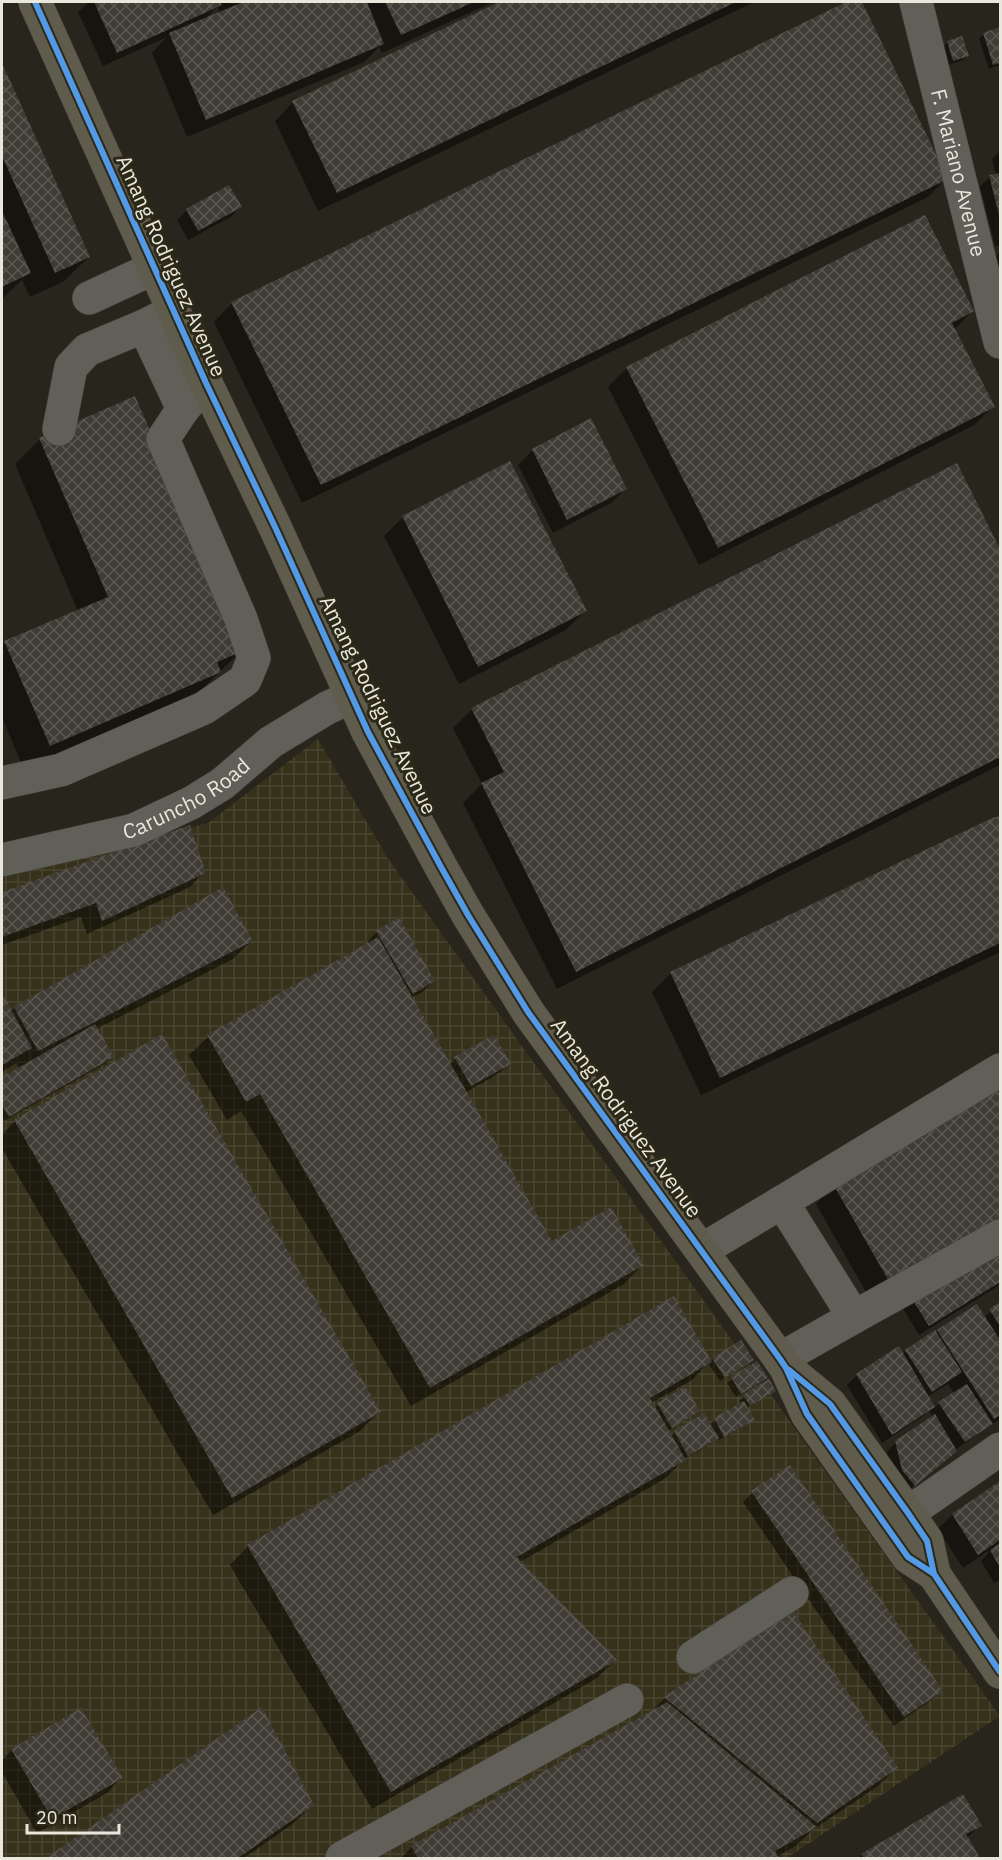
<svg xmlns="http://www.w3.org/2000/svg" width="1002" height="1860" viewBox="0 0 1002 1860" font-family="'IBM Plex Sans',sans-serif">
  <defs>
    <pattern id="industrial-grid" width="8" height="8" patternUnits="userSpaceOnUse" patternTransform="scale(1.5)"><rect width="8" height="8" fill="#35311a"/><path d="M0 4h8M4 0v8" fill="none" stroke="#494530"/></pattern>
    <pattern id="building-cross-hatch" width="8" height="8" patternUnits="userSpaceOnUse" patternTransform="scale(1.5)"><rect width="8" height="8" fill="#3e3c34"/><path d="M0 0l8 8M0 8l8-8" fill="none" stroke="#5a5851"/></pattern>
  </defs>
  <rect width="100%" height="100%" fill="#28261c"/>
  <path fill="url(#industrial-grid)" d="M318,739L387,857L1000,1716L787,1858H2V875L208,823Z"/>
  <path fill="#0007" fill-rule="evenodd" d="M89,2H493L382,53L379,47L364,62L187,137L152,53L167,37L103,66L78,12ZM217,7L220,13L205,19Z
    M502,2H754L318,211L275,121L293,102Z
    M849,2H860L947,178L928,197L302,503L214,322L232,303Z
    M1000,29V65L989,69L979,39L984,34Z
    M961,38L967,56L963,60L948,65L943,47L947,43Z
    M2,67L89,257L63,282L30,297L22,280L2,299Z
    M1000,151V245L995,246L980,186L990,177L996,175L992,159Z
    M240,207L231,217L188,240L177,220L187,210Z
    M1000,252V334L994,259Z
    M972,311L954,330L993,407L974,425L699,565L608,387L627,368Z
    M591,420L625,489L611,503L553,533L518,465L533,450Z
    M40,439L243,649L194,697L24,770L2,717V646L5,642L78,611L15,464Z
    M510,463L585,611L566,630L459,684L384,536L402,518Z
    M956,465L1000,553V765L557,989L463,803L482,784L453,728L472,709Z
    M1000,817V952L701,1095L652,992L671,973L993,819Z
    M189,827L204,872L190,887L87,934L81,917L2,945V894Z
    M377,932L433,981L424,991L411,998L449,1065L455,1059L509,1064L499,1073L465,1093L552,1243L642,1265L624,1284L411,1406L241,1111L227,1120L189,1055L208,1037L369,944L368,941Z
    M251,941L233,959L96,1029L112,1057L108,1062L4,1121L2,1116V1079L19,1069L16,1063L2,1072V996L10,1012L15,1008Z
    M1000,1089V1234L874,1306L816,1204L834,1185Z
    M15,1121L379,1412L360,1431L213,1515L2,1148V1135Z
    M1000,1247V1285L919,1335L902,1307Z
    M1000,1304V1419L955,1450L945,1460L904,1494L893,1480L887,1452L896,1442L933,1417L929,1411L923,1416L882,1443L847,1385L857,1375L902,1354L977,1306L984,1317ZM948,1384L954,1393L934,1408L927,1397Z
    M713,1359L747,1364L720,1381L708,1363L692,1380L651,1403L654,1408L685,1388L698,1411L668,1431L671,1436L675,1432L709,1425L715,1420L742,1405L740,1401L744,1396L769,1395L747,1408L753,1419L748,1424L719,1440L717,1437L713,1442L684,1459L666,1478L520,1562L615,1660L597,1678L372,1809L230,1565L248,1546L710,1361Z
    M757,1363L762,1382L736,1397L727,1383Z
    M1000,1483V1580L994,1583L981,1561L989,1552L988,1551L963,1568L938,1529L952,1515Z
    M752,1493L941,1691L931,1700L894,1726L743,1502Z
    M792,1612L896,1768L878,1786L811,1831L797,1845L777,1857V1858H401L412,1847L649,1714L665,1698Z
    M261,1709L312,1805L294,1823L244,1858H48Z
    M12,1750L121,1778L107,1793L37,1833L2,1772V1760Z
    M980,1825L967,1838L979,1858H859L862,1855Z"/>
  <path fill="url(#building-cross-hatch)" d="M94,2H220L222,5L117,53Z
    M243,2H367L384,44L206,120L169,33Z
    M385,2H474L401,35Z
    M499,2H736L337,193L292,101Z
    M846,2H862L948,179L321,485L231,302Z
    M1000,27V63L993,65L983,33Z
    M962,36L969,56L953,61L947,41Z
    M2,63L90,257L55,273L2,156Z
    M1000,173V219L989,175Z
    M229,185L242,207L198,231L186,209Z
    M2,211L31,273L2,287Z
    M925,215L974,311L952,323L995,407L718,548L626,367Z
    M135,396L245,650L217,662L221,672L50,746L4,641L108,597L39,438Z
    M591,418L627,489L567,520L532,449Z
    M510,461L587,611L478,667L402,516Z
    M957,463L1000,549V757L576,972L481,783L504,772L471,708Z
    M1000,816V943L720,1078L670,972L992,818Z
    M190,825L206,873L102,921L96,903L2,937V892Z
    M223,887L253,941L38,1051L14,1007Z
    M399,917L435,981L413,994L376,931Z
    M378,937L552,1241L611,1207L644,1265L430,1388L260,1094L246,1102L207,1035Z
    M2,993L32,1048L2,1065Z
    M95,1024L114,1057L9,1117L2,1105V1077Z
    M162,1034L381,1412L232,1498L14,1120Z
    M494,1035L511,1064L471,1086L454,1057Z
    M1000,1088V1227L893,1288L833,1184Z
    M1000,1249V1282L929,1326L910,1296Z
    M674,1296L712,1362L650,1398L686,1460L517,1557L617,1660L391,1792L247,1545Z
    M1000,1302V1326L989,1309Z
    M977,1304L1000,1340V1415L994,1419L937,1330Z
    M935,1330L962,1372L932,1392L905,1350Z
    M741,1340L754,1360L725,1378L712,1358Z
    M899,1346L935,1407L892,1435L856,1374Z
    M757,1361L768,1378L741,1394L731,1377Z
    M769,1379L776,1391L750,1406L743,1395Z
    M967,1384L993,1424L965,1442L938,1402Z
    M685,1386L700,1411L672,1428L657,1403Z
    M744,1401L755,1420L724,1437L714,1418Z
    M704,1413L719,1438L688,1456L674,1431Z
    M935,1414L957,1451L915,1486L902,1470L895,1441Z
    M790,1465L943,1691L904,1717L751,1491Z
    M1000,1481V1540L978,1555L952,1514Z
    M1000,1543V1568L990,1550Z
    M792,1610L898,1768L817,1823L664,1697Z
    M667,1702L817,1827L775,1851L779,1858H418L411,1846Z
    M262,1707L314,1805L238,1858H46Z
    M81,1708L123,1778L52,1819L11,1749Z
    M963,1794L982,1826L966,1834L980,1858H864L861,1854Z"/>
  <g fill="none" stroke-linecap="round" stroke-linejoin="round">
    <g stroke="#44423b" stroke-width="34">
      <g id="minor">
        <path id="s1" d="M916,2L1000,342"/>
        <path d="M89,298L154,268"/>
        <path d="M144,326L183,409"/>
        <path d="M59,429L71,367L87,350L144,326L174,311"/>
        <path d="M2,783L61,770L204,708L245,680L254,658L241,619L163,439L183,409L206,383"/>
        <path id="s2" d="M2,860L134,830L191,803L222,784L271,742L327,708L353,696"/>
        <path d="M782,1202L1000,1070"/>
        <path d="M702,1250L782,1202L854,1317"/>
        <path d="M780,1359L854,1317L1000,1236"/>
        <path d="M908,1513L1000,1449"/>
        <path d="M693,1657L792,1593"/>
        <path d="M342,1858L627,1700"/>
      </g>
    </g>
    <g stroke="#44423b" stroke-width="34">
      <path id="major" d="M35,2L206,383L275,527L368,732L441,867L468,915L528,1012L780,1359L786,1368L807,1414L908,1557L934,1574
        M790,1371L830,1404L908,1513L927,1541L934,1574L1000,1672"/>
    </g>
    <use href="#minor" stroke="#605f58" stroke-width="33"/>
    <use href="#major" stroke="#5f5c4e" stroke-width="33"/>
    <g stroke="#2c2918" stroke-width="10">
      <path id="cycleway" d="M35,2L206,383L275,527L368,732L441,867L468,915L528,1012L780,1359L786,1368L807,1414L908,1557L934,1574
        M789,1370L830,1404L908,1513L927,1541L934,1574L1000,1672"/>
    </g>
    <use href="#cycleway" stroke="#5399e6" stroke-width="6"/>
  </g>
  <g text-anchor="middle" stroke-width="6" stroke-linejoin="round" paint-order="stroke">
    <g font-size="21" fill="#eae8dd" stroke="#2c2918">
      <text dy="7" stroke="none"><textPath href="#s1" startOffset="176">F. Mariano Avenue</textPath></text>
      <text transform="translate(171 266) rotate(66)" y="7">Amang Rodriguez Avenue</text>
      <text transform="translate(378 705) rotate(64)" y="7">Amang Rodriguez Avenue</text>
      <text dy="7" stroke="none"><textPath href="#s2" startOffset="196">Caruncho Road</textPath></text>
      <text transform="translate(626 1118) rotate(54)" y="7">Amang Rodriguez Avenue</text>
    </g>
  </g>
  <rect width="1002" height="1860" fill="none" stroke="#eae8dd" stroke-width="6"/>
  <path d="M27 1824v9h92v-9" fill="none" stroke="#eae8dd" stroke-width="3"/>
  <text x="36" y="1824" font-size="18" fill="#eae8dd" stroke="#2c2918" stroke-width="4.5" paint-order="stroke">20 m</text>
</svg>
